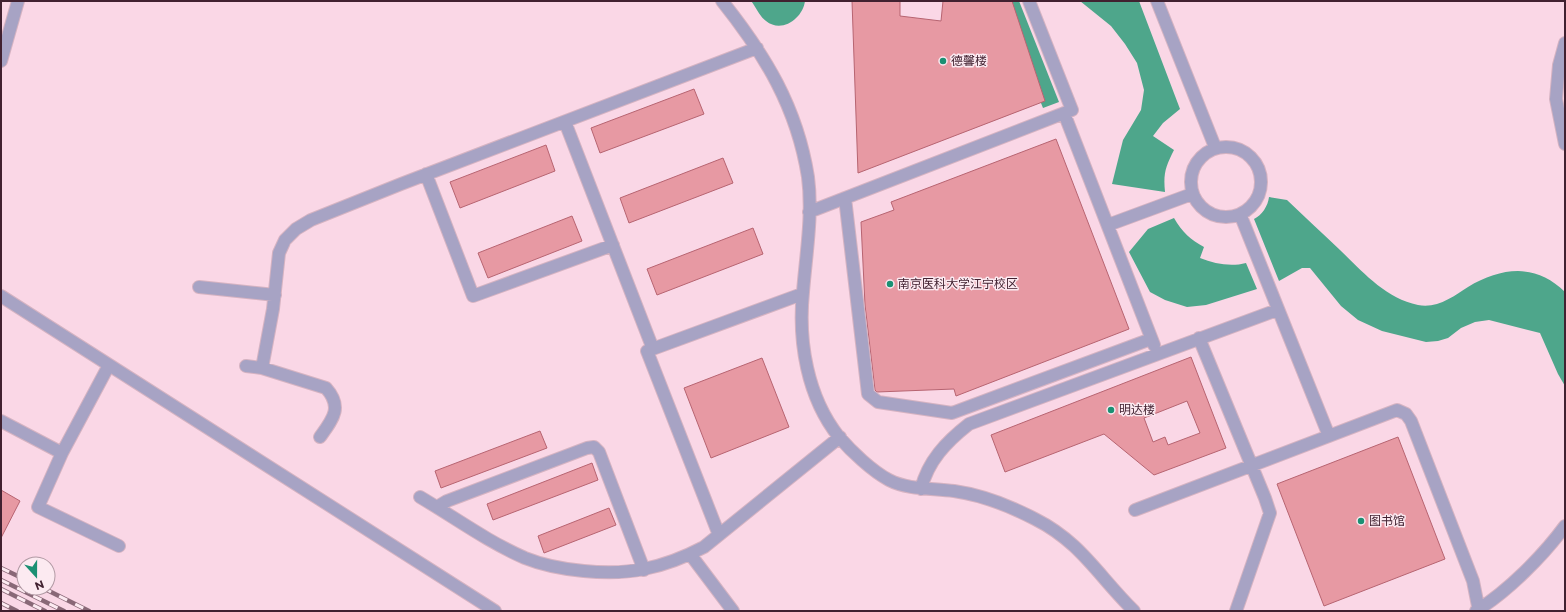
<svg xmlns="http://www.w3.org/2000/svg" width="1566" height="612" viewBox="0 0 1566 612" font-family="Montserrat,'Noto Sans SC',sans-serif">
  <rect width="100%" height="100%" fill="#fad7e6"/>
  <path fill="#4ea68b" d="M751,1H805C803,18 782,34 766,21C760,17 756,7 751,1Z
    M1000,1H1019L1059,102L1043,108Z
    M1080,1H1139L1180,109L1163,123L1153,136L1174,150C1166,166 1163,173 1165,192L1112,184L1123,140L1141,110L1144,90L1137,63L1125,44L1111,26Z
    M1269,197L1287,200C1304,216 1322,233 1340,250C1363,272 1385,298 1418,305C1437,309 1454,296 1468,287C1502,267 1536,263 1565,292V386L1558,374L1540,333L1489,320L1475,322L1461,328L1448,338L1438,341L1426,342L1382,331L1358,320L1341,306L1310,268H1302L1279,281L1254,219C1262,215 1268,206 1269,197Z
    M1174,218C1182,232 1191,240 1204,247L1200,258C1215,264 1231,267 1246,263L1257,289L1206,305L1187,307L1165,300L1150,292L1129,252L1148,229Z"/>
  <path fill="#e799a3" stroke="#b76471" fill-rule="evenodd" d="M852,1H900V16L941,21L943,1H1012L1045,101L858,173Z
    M694,89L704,114L600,153L591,128Z
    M1056,139L1129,329L956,396L954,389L877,392L875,390L865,305L861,222L894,210L891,202Z
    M546,145L555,171L460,208L450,182Z
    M723,158L733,183L629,223L620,198Z
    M572,216L582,241L488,278L478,253Z
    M753,228L763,254L657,295L647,269Z
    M1191,357L1226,448L1154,475L1104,434L1005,472L991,435ZM1187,401L1200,433L1168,445L1165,437L1153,442L1144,418Z
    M762,358L789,427L711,458L684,388Z
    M540,431L547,448L441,488L435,471Z
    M1398,437L1445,559L1324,606L1277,484Z
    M592,463L598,480L493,520L487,504Z
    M1,490L20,501L1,538Z
    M609,508L616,525L544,553L538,536Z"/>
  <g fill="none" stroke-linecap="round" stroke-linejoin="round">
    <g stroke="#d5b3c2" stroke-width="14">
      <path id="minor" d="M722,1C765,55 797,107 808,177C813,215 806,254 803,292C798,341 807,397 839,437C851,451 872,471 889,480C908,490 933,488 954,491C982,495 1010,506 1035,519C1081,542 1099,577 1134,611
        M1157,1L1215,147
        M1565,43L1559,65L1556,99L1565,144
        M1,61L18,1
        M1064,113L1154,345
        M565,122L653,349
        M1191 182a35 35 0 1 1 70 0a35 35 0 1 1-70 0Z
        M426,174L473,296L613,245
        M845,198L868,394L878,402L952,413L1151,339
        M809,212L1072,110L1029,1
        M1240,214L1329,436
        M1108,225L1192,194
        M199,287L275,295
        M1,296L495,611
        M1199,338L1265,498L1270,513L1236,611
        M246,366L262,368L326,388C343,407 333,419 320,437
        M262,368L273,309L279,253L285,240L296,229L311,220L401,184L757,48
        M1,421L62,453L109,365
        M62,453L38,507L119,546
        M921,489C928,461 946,442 969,424L1277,310
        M420,497C454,517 488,542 525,558C557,571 610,576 644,569C665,565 685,557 704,547L840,437
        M437,507L447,501L587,448L594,447L599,452L644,570
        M1135,510L1397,410L1406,414L1411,421L1473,581L1479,611
        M719,535L647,351L802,294
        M690,554L733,611
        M1476,611C1508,591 1543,556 1565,526"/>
    </g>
    <use href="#minor" stroke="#a7a3c4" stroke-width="12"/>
    <g stroke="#896877" stroke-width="4.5">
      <path id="rail" d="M1,568L24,579
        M1,580L64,611
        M43,588L89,611
        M1,589L45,611
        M1,603L17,611"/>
    </g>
    <use href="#rail" stroke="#fceaf1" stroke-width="3" stroke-dasharray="9" stroke-linecap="butt"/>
  </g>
  <g fill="#1b9073" stroke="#fceaf1" stroke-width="1.5">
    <circle cx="943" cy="61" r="4"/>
    <circle cx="890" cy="284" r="4"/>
    <circle cx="1111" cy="410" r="4"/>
    <circle cx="1361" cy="521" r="4"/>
  </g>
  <g text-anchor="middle" stroke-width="3" stroke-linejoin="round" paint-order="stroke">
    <g font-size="12" fill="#412130" stroke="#fceaf1" text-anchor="start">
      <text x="951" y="65">德馨楼</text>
      <text x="898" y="288">南京医科大学江宁校区</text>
      <text x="1119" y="414">明达楼</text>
      <text x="1369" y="525">图书馆</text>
    </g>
  </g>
  <rect width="1566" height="612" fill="none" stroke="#412130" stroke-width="4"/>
  <g transform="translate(36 576) rotate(159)"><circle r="19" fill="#fceaf1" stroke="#b19aa4"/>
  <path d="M0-3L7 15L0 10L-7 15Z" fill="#1b9073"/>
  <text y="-6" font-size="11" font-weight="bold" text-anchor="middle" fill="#412130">N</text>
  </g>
</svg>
